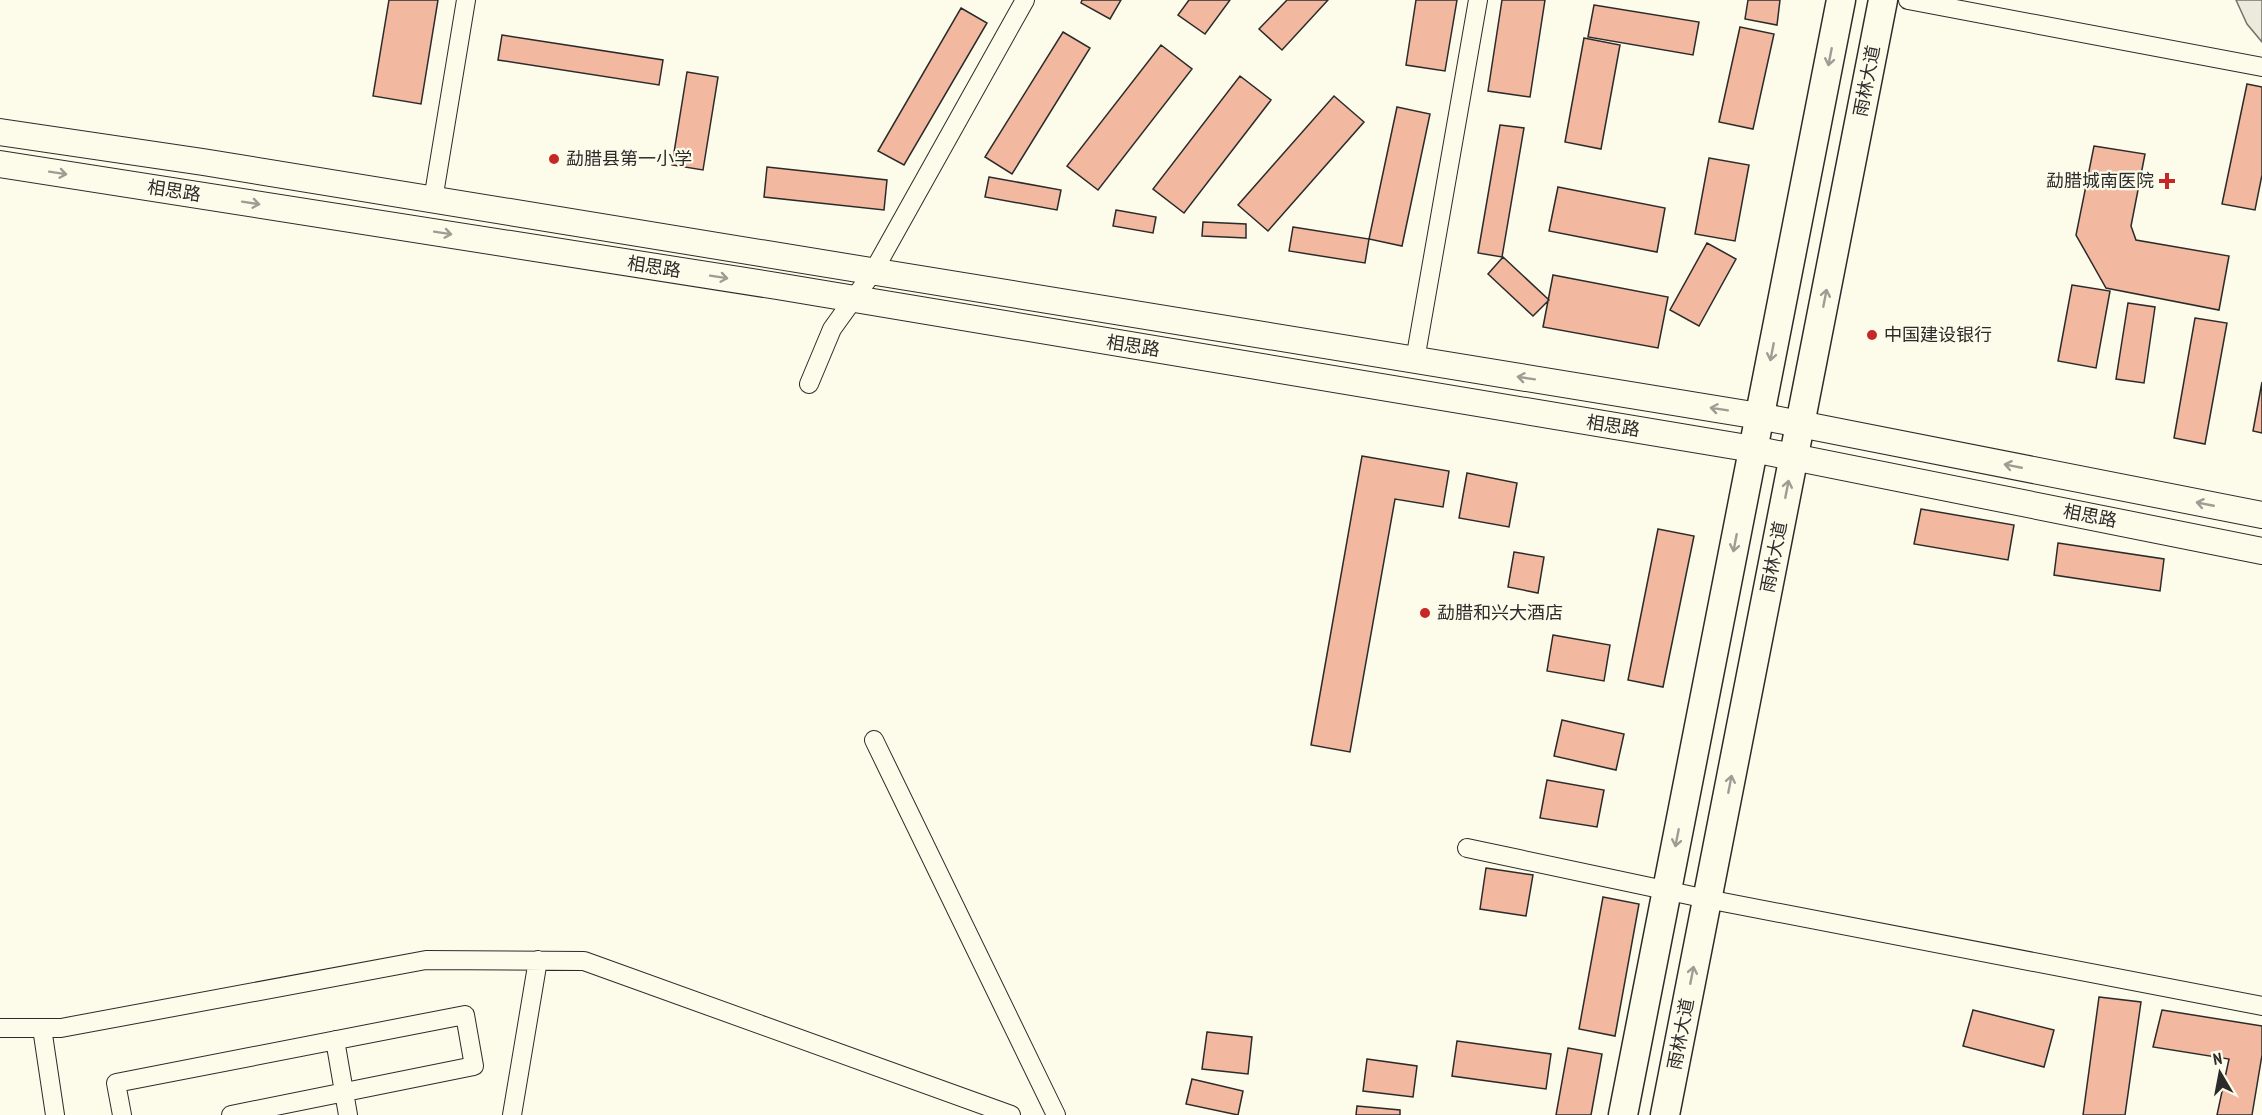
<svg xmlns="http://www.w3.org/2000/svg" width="2262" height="1115" viewBox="0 0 2262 1115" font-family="'PT Sans Narrow','Noto Sans SC',sans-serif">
  <rect width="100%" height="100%" fill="#fdfbea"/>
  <path fill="#ecebdb" stroke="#74746e" stroke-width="1.5" d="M2236,0H2262V42L2247,24Z"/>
  <path fill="#f2b8a0" stroke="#2b2b2b" stroke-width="1.5" d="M389,0H438L421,104L373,96Z
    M1082,0H1121L1110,19L1081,3Z
    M1189,0H1230L1205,34L1178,15Z
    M1287,0H1328L1282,50L1259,29Z
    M1416,0H1457L1445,71L1406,65Z
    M1502,0H1545L1530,97L1488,91Z
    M1748,0H1780L1777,25L1745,19Z
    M1594,5L1699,22L1693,55L1588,37Z
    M961,8L987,23L904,165L878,151Z
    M1740,27L1774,34L1753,129L1719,122Z
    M1063,32L1090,48L1012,174L985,157Z
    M502,35L663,60L659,85L498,60Z
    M1584,38L1620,45L1601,149L1565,142Z
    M1161,45L1192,69L1098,190L1067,166Z
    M687,72L718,77L703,170L672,165Z
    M1240,76L1271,100L1184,213L1153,189Z
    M2247,84L2262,87V175L2255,210L2222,204Z
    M1334,96L1364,122L1268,231L1238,205Z
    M1397,107L1430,114L1402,246L1369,239Z
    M1500,125L1524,128L1502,257L1478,253Z
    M2094,146L2145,154L2131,226L2136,240L2229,256L2219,310L2106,288L2076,235Z
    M1709,158L1749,165L1735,241L1695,234Z
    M767,167L887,180L884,210L764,197Z
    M989,177L1061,190L1057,210L985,197Z
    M1558,187L1665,208L1657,252L1549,231Z
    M1116,210L1156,217L1153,233L1113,226Z
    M1203,222L1246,224V238L1202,236Z
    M1293,227L1369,239L1365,263L1289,251Z
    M1707,243L1736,259L1699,326L1670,310Z
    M1503,257L1549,300L1533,316L1488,274Z
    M1553,275L1668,297L1658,348L1543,327Z
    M2072,285L2110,291L2096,368L2058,361Z
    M2128,303L2155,307L2144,383L2116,379Z
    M2195,318L2227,323L2205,444L2174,438Z
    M2262,382V433L2253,431Z
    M1362,456L1449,471L1443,507L1395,499L1350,752L1311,745Z
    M1467,473L1517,483L1509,527L1459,518Z
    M1921,509L2014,525L2008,560L1914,544Z
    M1658,529L1694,536L1663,687L1628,680Z
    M2058,543L2164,559L2160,591L2054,575Z
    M1514,552L1544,557L1538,593L1508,587Z
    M1553,635L1610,645L1604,681L1547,671Z
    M1562,720L1624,734L1616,770L1554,756Z
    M1547,780L1604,790L1597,827L1540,818Z
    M1486,868L1533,875L1526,916L1480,909Z
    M1603,897L1639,904L1615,1036L1579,1029Z
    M2099,997L2141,1002L2125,1115H2083Z
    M1973,1010L2054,1030L2044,1067L1963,1046Z
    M2162,1010L2262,1026V1055L2252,1115H2217L2229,1059L2153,1047Z
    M1207,1032L1252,1037L1248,1074L1202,1069Z
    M1457,1041L1551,1054L1546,1089L1452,1076Z
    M1568,1048L1602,1054L1591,1115H1556Z
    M1367,1059L1417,1066L1413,1097L1363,1091Z
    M1192,1079L1243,1091L1238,1115L1186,1104Z
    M1357,1106L1400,1110V1115H1356Z"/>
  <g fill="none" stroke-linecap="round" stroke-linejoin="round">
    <g stroke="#2b2b2b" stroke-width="20">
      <path id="minor" d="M1908,0L2262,67
        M433,200L466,0
        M1415,360L1478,0
        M809,384L832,329L873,272L1025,0
        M874,740L1056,1115
        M1467,848L1707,899L2262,1006
        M0,1028H61L426,960L584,961L1011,1115
        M42,1028L55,1115
        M335,1040L348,1115
        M122,1115L116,1083L465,1015L474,1066L231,1115
        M512,1115L538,960"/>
    </g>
    <g stroke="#2b2b2b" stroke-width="28">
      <path id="secondary" d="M0,132L203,162L1759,416L2262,515
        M0,164L777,286L1753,449L2262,551"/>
    </g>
    <g stroke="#2b2b2b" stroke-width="31">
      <path id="trunk" d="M1623,1115L1841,0
        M1665,1115L1883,0"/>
    </g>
    <use href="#minor" stroke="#fdfbea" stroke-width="18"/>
    <use href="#secondary" stroke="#fdfbea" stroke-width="26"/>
    <use href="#trunk" stroke="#fdfbea" stroke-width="28"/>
  </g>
  <defs><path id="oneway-shaft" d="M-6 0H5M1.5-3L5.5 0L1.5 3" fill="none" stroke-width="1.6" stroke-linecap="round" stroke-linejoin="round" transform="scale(1.5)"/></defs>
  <g stroke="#9e9d94">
    <use href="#oneway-shaft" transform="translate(1830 57) rotate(101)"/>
    <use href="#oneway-shaft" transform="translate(58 173) rotate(9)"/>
    <use href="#oneway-shaft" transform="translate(251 203) rotate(9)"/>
    <use href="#oneway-shaft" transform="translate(443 233) rotate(9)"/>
    <use href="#oneway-shaft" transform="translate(719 277) rotate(9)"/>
    <use href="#oneway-shaft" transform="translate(1825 298) rotate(-79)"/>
    <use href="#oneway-shaft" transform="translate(1772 352) rotate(101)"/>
    <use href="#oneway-shaft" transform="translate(1526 378) rotate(-171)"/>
    <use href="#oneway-shaft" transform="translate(1719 409) rotate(-171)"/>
    <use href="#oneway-shaft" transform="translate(2013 466) rotate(-169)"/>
    <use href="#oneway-shaft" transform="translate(1787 489) rotate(-79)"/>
    <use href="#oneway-shaft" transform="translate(2205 504) rotate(-169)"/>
    <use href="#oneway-shaft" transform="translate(1735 543) rotate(101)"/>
    <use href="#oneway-shaft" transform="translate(1730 784) rotate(-79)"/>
    <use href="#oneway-shaft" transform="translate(1677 838) rotate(101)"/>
    <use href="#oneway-shaft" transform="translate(1692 975) rotate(-79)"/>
  </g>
  <g fill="#c62828" stroke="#fdfbea" stroke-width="2">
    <circle cx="554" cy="159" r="6"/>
    <path d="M2164 172h6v6h6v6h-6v6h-6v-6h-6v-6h6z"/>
    <circle cx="1872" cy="335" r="6"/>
    <circle cx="1425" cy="613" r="6"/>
  </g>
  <g text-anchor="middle" stroke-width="4.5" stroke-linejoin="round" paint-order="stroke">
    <g font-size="18" fill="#2b2b2b" stroke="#fdfbea">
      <text transform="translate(1867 81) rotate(-79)" y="6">雨林大道</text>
      <text transform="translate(174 191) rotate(9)" y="6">相思路</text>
      <text transform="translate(654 267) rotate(9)" y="6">相思路</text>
      <text transform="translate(1133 346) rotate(9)" y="6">相思路</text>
      <text transform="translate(1613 426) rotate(9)" y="6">相思路</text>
      <text transform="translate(2090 516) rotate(11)" y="6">相思路</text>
      <text transform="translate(1774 557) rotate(-79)" y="6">雨林大道</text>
      <text transform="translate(1681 1034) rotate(-79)" y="6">雨林大道</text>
    </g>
    <g font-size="18" fill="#2b2b2b" stroke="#fdfbea" text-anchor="start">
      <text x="566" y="165">勐腊县第一小学</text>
      <text x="2154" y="187" text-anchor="end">勐腊城南医院</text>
      <text x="1884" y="341">中国建设银行</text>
      <text x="1437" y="619">勐腊和兴大酒店</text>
    </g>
  </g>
  <g transform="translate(2220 1073) rotate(350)" stroke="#fdfbea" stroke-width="4.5" paint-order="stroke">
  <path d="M0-4.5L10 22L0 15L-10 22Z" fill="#2b2b2b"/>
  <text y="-9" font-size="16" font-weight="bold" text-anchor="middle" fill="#2b2b2b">N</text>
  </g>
</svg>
